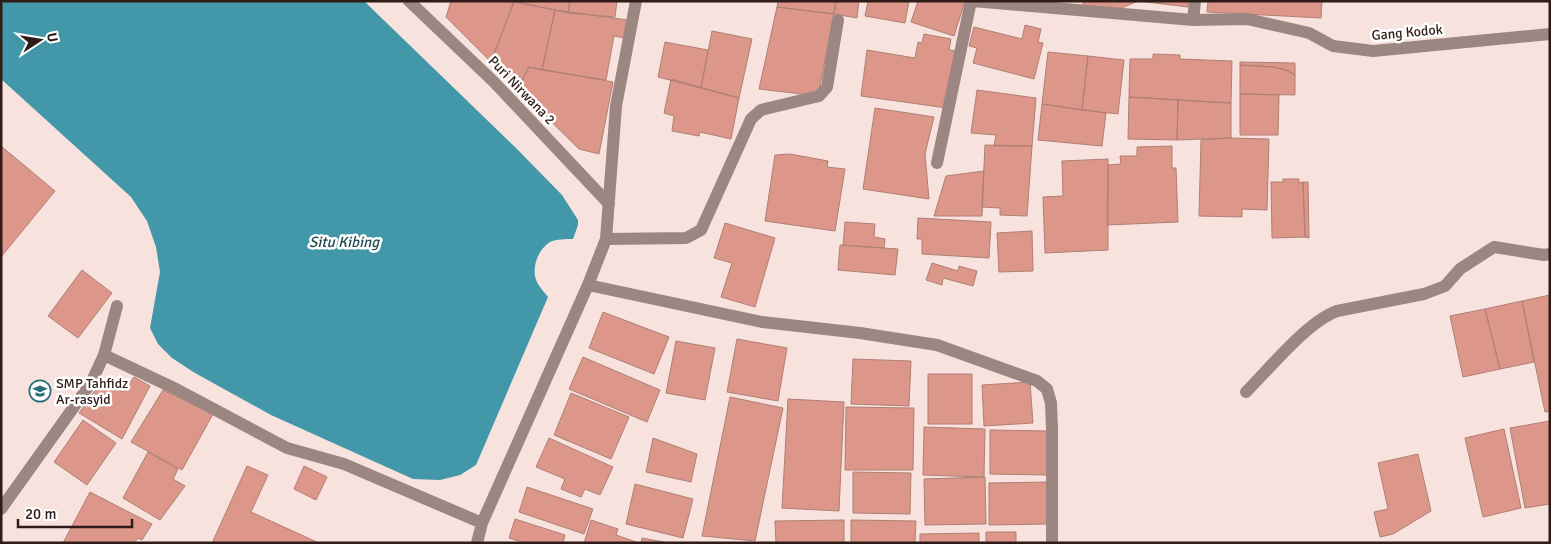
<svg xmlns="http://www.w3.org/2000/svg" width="1551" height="544" viewBox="0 0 1551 544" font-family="Signika,sans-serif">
  <rect width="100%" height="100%" fill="#f8e2dd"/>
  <path fill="#4298a8" d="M1,1H364L514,146L562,195L578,220V225L573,239C566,239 556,239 550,242C537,250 530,271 538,284C541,289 545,293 548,297L476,465L460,475L440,480L413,479L271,415L195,373L172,358L158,344L150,328L160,272L156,247L147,221L131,197L1,79Z"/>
  <path fill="#dc978a" stroke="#af7f75" d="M451,1H514L491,62L446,17Z
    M514,1H570L568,13Z
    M570,1H617L615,17L568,13Z
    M778,1H836L834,14L777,7Z
    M836,1H859L857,18L834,14Z
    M868,1H909L905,23L865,16Z
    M918,1H965L954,36L911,22Z
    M1083,1H1138L1115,11L1083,8Z
    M1138,1H1188V7Z
    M1208,1H1322L1321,18L1207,12Z
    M514,2L555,10L542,70L529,67L518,89L491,62Z
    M777,7L834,14L818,96L759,89Z
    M555,10L628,20L625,38L614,36L606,80L542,70Z
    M1025,25L1041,29L1038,42L1043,43L1034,79L973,63L977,48L969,46L974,27L1022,39Z
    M712,31L752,39L739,98L701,88Z
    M924,34L951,39L949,50L956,51L947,108L861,96L867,50L915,58L918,42L922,43Z
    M665,42L708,50L701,88L658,77Z
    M1048,52L1088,56L1082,110L1042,104Z
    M1153,54L1180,55V59L1232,61L1231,103L1129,97L1130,59H1153Z
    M1088,56L1124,60L1118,114L1082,110Z
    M1240,62L1295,63V75L1286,70L1273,67L1240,65Z
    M1240,65L1273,67L1286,70L1295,75V95L1240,94Z
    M529,67L613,82L599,154L579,149L518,89Z
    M671,79L739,98L731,139L700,132L699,136L672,131L674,116L664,113Z
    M977,90L1036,98L1032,146H994L996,135L971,133Z
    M1240,94L1279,95L1278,135H1240Z
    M1129,97L1178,100L1177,140L1128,139Z
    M1178,100L1231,103V138L1177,140Z
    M1042,104L1106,113L1102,146L1038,140Z
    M875,108L934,117L925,154L929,199L863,189Z
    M1231,138L1269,139L1267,210L1242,209V217L1199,216L1201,140Z
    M985,145L1032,146L1027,216L1000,215V208L982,207Z
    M1,146L55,191L1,257Z
    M1172,146V168H1176L1178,222L1107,225L1108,165L1121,164L1120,156H1137V147Z
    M790,154L828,161L827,167L845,169L835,231L765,221L775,155Z
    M1108,159V250L1045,253L1043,197L1063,196L1062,161Z
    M984,171L982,216H934L946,176Z
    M1283,179H1299V183L1303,182L1305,237L1272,238L1271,182H1283Z
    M1303,182H1308L1309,238L1305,237Z
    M918,218L991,222L989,258L922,254V239H917Z
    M845,222L875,224L874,237L885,239L884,248L843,245Z
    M725,223L775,238L755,307L721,297L732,263L714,258Z
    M1032,231L1033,271L999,272L997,233Z
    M840,245L898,249L895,275L838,270Z
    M932,263L958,271L959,266L977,271L973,286L943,278L942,285L926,280Z
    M82,270L112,293L78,338L48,316Z
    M1550,295V411L1545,412L1522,301Z
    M1522,301L1534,362L1500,369L1485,309Z
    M1485,309L1500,369L1463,377L1450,316Z
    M603,312L669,337L654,374L589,348Z
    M737,339L787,348L778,401L727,392Z
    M676,341L715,348L705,400L666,393Z
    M583,357L660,390L647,422L569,389Z
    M853,359L911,361L909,406L851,404Z
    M928,374H972V424H928Z
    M134,377L150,386L122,439L79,413L102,381L123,392Z
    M1030,382L1033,423L984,426L982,385Z
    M163,390L213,414L182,470L131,442Z
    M571,393L629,417L611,459L554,435Z
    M730,397L783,408L755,541L702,536Z
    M788,399L844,402L839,511L782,508Z
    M846,407L914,408L913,470H845Z
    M83,420L116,443L87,485L54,462Z
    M1550,421V504L1525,508L1510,428Z
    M924,427L985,429L984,477L923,475Z
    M1504,429L1521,508L1483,517L1465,438Z
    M990,430L1049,431L1048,475L990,474Z
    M549,438L613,467L600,495L585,489L581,497L561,489L565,479L536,467Z
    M653,438L697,454L691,482L646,472Z
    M148,452L178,469L173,479L185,486L160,520L123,498Z
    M1418,454L1431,511L1393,534L1380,537L1374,512L1388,509L1378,463Z
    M247,466L268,475L251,512L319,543H212Z
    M304,466L327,477L316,500L294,489Z
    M853,472L911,473L910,514L853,513Z
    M985,477L986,524L925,525L924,479Z
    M1049,482V524L989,525V483Z
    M635,484L693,499L683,538L626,524Z
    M527,487L593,509L584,534L519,512Z
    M90,492L152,524L142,540L138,538L134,543H63Z
    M515,519L565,535L563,543H525L509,538Z
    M591,520L618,529L616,535L639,543H584Z
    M844,520V543H776L775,521Z
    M851,520L916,521L915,543H851Z
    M986,532H1016V543H986Z
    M979,533V543H920V534Z
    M642,538L669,543H641Z"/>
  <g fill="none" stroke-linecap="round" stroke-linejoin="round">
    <path stroke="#9c8681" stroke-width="12" d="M409,1L494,82L609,204
      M973,1L1193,20L1247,19L1309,33L1333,46L1373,51L1550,34
      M1193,20L1195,1
      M937,163L971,1
      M606,239L686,238L701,230L751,119L761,110L819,96L827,87L838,20
      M588,285L762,322L860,333L937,345L1037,381L1047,389L1051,403L1052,429V543
      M117,306L104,355L176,389L287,448L344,464L482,523
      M1246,392C1270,368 1307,322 1337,311L1424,294L1445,286L1460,269L1494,247L1544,255L1550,254
      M1,509L91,383L104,355
      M477,543L482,523L588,285L606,239L616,106L636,1"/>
  </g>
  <defs>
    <g id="school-ring" transform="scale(1.125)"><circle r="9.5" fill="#fff" stroke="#29707d" stroke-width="1.5"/><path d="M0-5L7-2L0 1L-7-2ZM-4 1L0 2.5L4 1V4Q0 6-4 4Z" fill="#29707d"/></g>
  </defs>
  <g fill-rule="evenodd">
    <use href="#school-ring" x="40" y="391"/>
  </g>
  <g text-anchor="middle" stroke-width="5" stroke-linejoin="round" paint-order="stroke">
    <g font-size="14" fill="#2f1c18" stroke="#fff">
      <text transform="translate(1407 32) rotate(-5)" y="5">Gang Kodok</text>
      <text transform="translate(522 90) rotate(46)" y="5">Puri Nirwana 2</text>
    </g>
    <g font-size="14" fill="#2f1c18" stroke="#fff" text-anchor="start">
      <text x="56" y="388">SMP Tahfidz<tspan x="56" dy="16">Ar-rasyid</tspan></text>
    </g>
    <g font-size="15" font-style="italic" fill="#234a52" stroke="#fff">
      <text x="344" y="247">Situ Kibing</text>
    </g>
  </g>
  <rect width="1551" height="544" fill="none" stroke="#2f1c18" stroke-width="5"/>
  <g transform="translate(40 40) rotate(78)" stroke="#ffffff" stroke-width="4" paint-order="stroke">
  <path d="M0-4L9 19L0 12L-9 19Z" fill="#2f1c18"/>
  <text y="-8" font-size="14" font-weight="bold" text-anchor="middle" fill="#2f1c18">U</text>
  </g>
  <path d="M18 519v8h114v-8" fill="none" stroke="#2f1c18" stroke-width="2.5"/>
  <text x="25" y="519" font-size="15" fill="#2f1c18" stroke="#ffffff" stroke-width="4" paint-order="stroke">20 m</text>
</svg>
